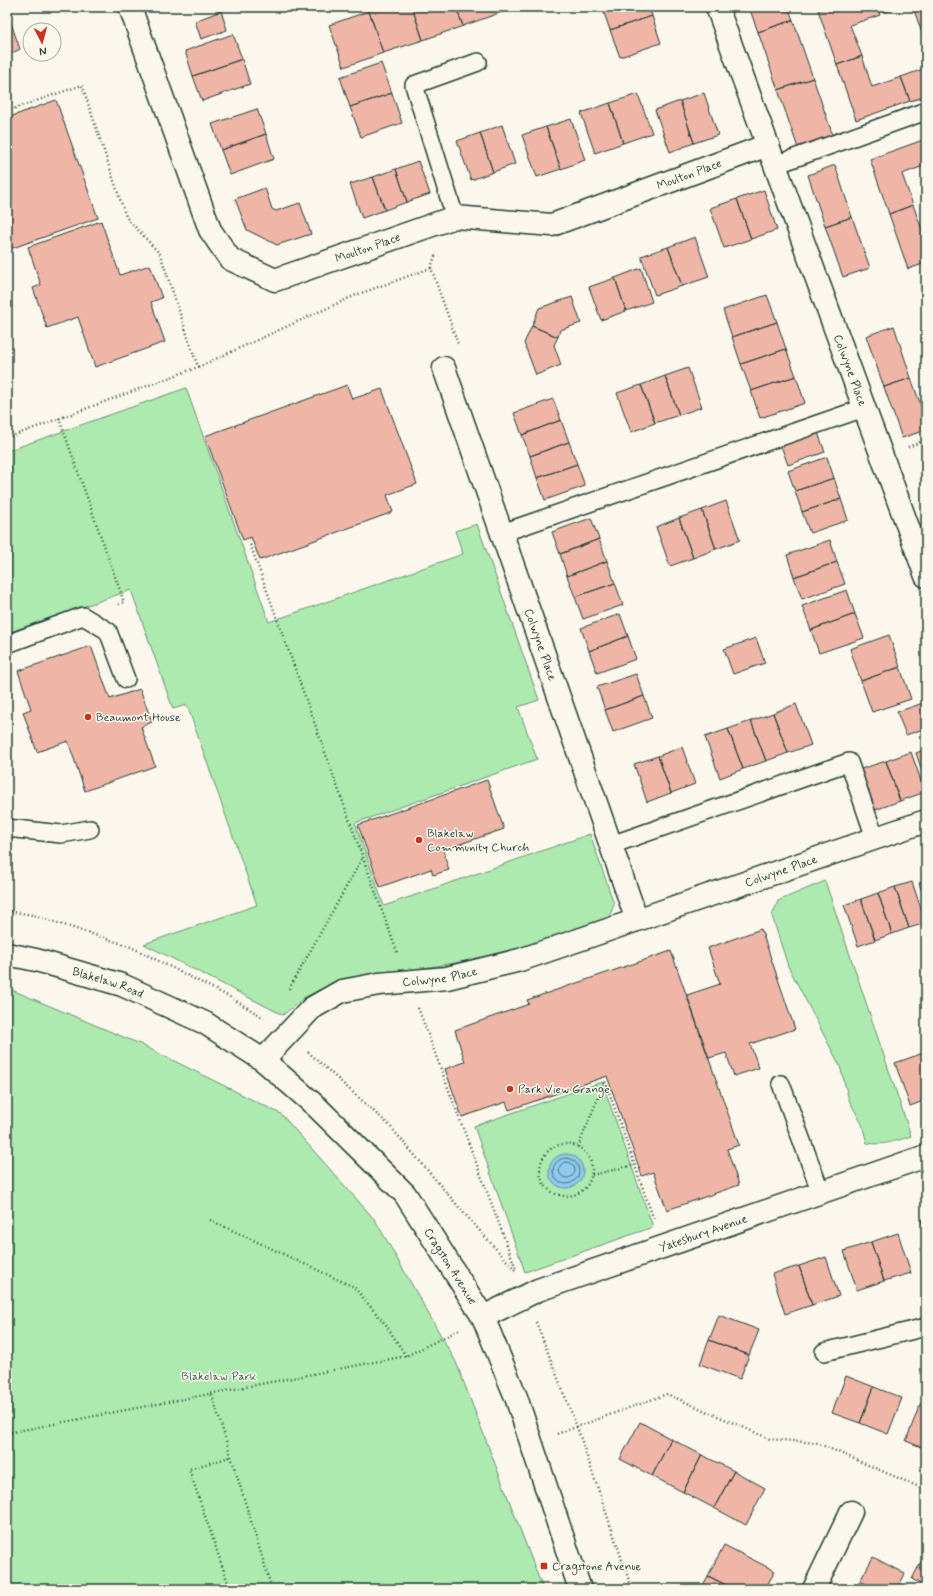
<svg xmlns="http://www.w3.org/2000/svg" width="933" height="1596" viewBox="0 0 933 1596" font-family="Mynerve,sans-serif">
  <rect width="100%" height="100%" fill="#fbf7ec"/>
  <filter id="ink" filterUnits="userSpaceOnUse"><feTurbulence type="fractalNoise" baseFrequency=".025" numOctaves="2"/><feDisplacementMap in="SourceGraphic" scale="8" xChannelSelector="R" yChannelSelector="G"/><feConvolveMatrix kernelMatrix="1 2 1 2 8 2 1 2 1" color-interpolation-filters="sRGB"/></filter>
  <g filter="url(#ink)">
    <path fill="#adeab0" stroke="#669472" d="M186,388L269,622L463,554L455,531L477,524L539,700L518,707L537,759L355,823L384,906L590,834L614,904L607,923L518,953L411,970L382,972L335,983L305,997L283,1015L144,944L257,905L187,705L173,709L131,590L7,633V451Z
      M825,881L911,1136C897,1141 881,1146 867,1143L862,1124L849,1100L840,1066L788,966L772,916L778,901Z
      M7,988L140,1044L281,1114L375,1220L456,1362L543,1589H7Z
      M602,1082L653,1227L525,1272L474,1126Z"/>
    <path fill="#8fc9ee" stroke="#6291a4" d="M549 1171a17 17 0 1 1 34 0a17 17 0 1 1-34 0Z"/>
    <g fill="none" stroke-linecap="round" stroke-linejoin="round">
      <path stroke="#4c757e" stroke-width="1" d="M553 1171a13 13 0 1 1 26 0a13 13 0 1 1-26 0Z
        M559 1170a8 8 0 1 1 16 0a8 8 0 1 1-16 0Z"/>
    </g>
    <path fill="#efb6a8" stroke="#1f3d34" d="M381,7H412L423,40L383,53L369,11Z
      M412,7H456L463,26L423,40Z
      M456,7H501L502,12L463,26Z
      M602,7H649L652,16L610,30Z
      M749,7H788L793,20L758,32Z
      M827,7H877L880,15L850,25L862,56L837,65L818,10Z
      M884,7H900L885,12Z
      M913,7H926V34L923,36Z
      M221,11L227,30L201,39L195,21Z
      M369,11L383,53L344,67L329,25Z
      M7,12L20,49L7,56Z
      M652,16L661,43L620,57L610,30Z
      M793,20L813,78L778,90L758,32Z
      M233,34L242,59L193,76L185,51Z
      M926,34V45L923,36Z
      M862,56L872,87L901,77L910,101L856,120L837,65Z
      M242,59L250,84L202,101L193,76Z
      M381,63L392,93L350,107L340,77Z
      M926,68V96L910,101L901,77Z
      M813,78L833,136L798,148L778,90Z
      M392,93L402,123L361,137L350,107Z
      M704,93L718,135L694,143L680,101Z
      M638,94L652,133L623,143L610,103Z
      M56,100L98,218L7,250V118Z
      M680,101L694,143L670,152L655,110Z
      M610,103L623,143L595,153L581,113Z
      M257,109L266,134L221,150L212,124Z
      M571,119L585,160L561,169L546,127Z
      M502,125L515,164L493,172L480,133Z
      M546,127L561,169L537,177L522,135Z
      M480,133L493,172L471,180L457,141Z
      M266,134L274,159L230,175L221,150Z
      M923,140L926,148V165L902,174L913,205L889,214L870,159Z
      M418,161L430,194L407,202L396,169Z
      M835,165L852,217L825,226L808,175Z
      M396,169L407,202L385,210L373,177Z
      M373,177L385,210L362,218L350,184Z
      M265,188L272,209L276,211L300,203L311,234L277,245L247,230L235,199Z
      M764,190L777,230L751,239L737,199Z
      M737,199L751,239L724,248L710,208Z
      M913,205L924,235H926V263L908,269L889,214Z
      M852,217L870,268L843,277L825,226Z
      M101,221L120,275L150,265L162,298L151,302L165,342L95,367L78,317L47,328L33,288L41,285L28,247Z
      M695,237L709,277L682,286L668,247Z
      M668,247L682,286L655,295L641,256Z
      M641,268L652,302L626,311L615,278Z
      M615,278L626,311L601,320L589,287Z
      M767,295L777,322L732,337L723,310Z
      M572,297L581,323L560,330L558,337L532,326L539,308Z
      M926,302V316L921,303Z
      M777,322L786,349L741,364L732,337Z
      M532,326L558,337L554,345L561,365L536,375L524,343Z
      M894,326L911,378L884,387L866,336Z
      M786,349L796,376L751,391L741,364Z
      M688,368L702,407L679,415L665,376Z
      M665,376L679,415L655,423L641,385Z
      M796,376L805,403L760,418L751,391Z
      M911,378L926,420V430L902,438L884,387Z
      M347,385L352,399L382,389L417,484L387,495L393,512L260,560L251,537L243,540L205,436Z
      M641,385L655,423L631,432L617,393Z
      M553,399L561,420L522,435L514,413Z
      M561,420L569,442L530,456L522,435Z
      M817,430L825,452L788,465L780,443Z
      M569,442L577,464L537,478L530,456Z
      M827,457L834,478L795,491L788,471Z
      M577,464L585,486L545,500L537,478Z
      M834,478L841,499L802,512L795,491Z
      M841,499L848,520L810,533L802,512Z
      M726,501L740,540L716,549L702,510Z
      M702,510L716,549L693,558L679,518Z
      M591,518L599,539L560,554L552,532Z
      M679,518L693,558L670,566L656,527Z
      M599,539L607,561L567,576L560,554Z
      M830,540L837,562L794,577L787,555Z
      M607,561L615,583L575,597L567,576Z
      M837,562L845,584L802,599L794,577Z
      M615,583L623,605L583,619L575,597Z
      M847,590L855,614L811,630L802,606Z
      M620,614L628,636L589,651L581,628Z
      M855,614L864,638L819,653L811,630Z
      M889,635L900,667L861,681L850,649Z
      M628,636L636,659L597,673L589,651Z
      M756,638L765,663L733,674L724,649Z
      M91,646L110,699L140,689L152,722L141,727L155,766L85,791L68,741L37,752L23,712L31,709L18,671Z
      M900,667L911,699L872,712L861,681Z
      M636,674L644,696L605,710L597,687Z
      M644,696L652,718L613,732L605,710Z
      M926,702V728L906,735L897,712Z
      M796,704L811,745L788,753L773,713Z
      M773,713L788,753L766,761L751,721Z
      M751,721L766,761L743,769L728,729Z
      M728,729L743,769L720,778L705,737Z
      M682,747L695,784L671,793L658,756Z
      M926,749V783L916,753Z
      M911,752L925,792L900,801L886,761Z
      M658,756L671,793L647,802L634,764Z
      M886,761L900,801L875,810L861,769Z
      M487,780L504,829L443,850L449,870L433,875L431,869L380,887L358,825Z
      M926,881V904L919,883Z
      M912,882L926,923L909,928L895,887Z
      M895,887L909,928L892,934L878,893Z
      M878,893L892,934L875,940L861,899Z
      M861,899L875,940L858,946L844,905Z
      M761,929L795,1029L750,1044L759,1068L734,1076L726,1053L709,1058L687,995L720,984L708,948Z
      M671,951L739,1145L727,1149L739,1185L667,1210L653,1172L642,1176L607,1076L509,1110L506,1102L462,1117L445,1069L465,1062L455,1030L529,1004L527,1000Z
      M926,1052V1100L910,1106L895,1063Z
      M926,1218V1235L921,1220Z
      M898,1233L911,1273L884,1281L871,1242Z
      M871,1242L884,1281L857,1290L844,1251Z
      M826,1257L839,1296L812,1305L799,1266Z
      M799,1266L812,1305L785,1314L772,1274Z
      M719,1315L759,1330L749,1355L709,1340Z
      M709,1340L749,1355L740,1379L700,1364Z
      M846,1376L874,1387L860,1423L832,1413Z
      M874,1387L902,1398L888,1434L860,1423Z
      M920,1404L926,1406V1449L906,1441Z
      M640,1422L671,1439L652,1476L620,1459Z
      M671,1439L702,1455L683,1492L652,1476Z
      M702,1455L734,1471L714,1508L683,1492Z
      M734,1471L765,1488L746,1525L714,1508Z
      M724,1545L775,1571L765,1589H734L708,1576Z
      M926,1552V1587L912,1579Z
      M873,1557L905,1574L897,1589H875L860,1581Z
      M708,1576L734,1589H701Z
      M860,1581L875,1589H856Z"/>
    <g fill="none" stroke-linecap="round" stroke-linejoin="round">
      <g stroke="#1f3d34" stroke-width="20">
        <path id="service" d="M775,165L926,111
          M455,217L414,85L478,62
          M502,533L864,408
          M7,644L83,616L108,631L126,679
          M7,828L61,834L90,829
          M611,845L849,762L875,838
          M781,1084L821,1193
          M824,1352L926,1327"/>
      </g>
      <g stroke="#1f3d34" stroke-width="25">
        <g id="minor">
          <path id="s1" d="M130,7L210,230L230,259L275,280L455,217L552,225L768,145"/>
          <path id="s2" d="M717,7L926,576"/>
          <path id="s3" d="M444,368L637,920"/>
          <path id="s4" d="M263,1060L312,1008L342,991L379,984L447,978L520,960L926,821"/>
          <path id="s5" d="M483,1317L538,1290L926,1156"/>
          <path d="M814,1589L851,1512"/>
        </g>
      </g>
      <g stroke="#1f3d34" stroke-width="25">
        <g id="tertiary">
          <path id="s6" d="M7,954L36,960L122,985L205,1023L263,1060L317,1107L405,1194L483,1317L516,1397L580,1589"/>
        </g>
      </g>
      <path stroke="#1f3d34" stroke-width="2.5" stroke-dasharray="1 3" stroke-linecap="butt" d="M7,111L82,85L126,217L160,254L198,367
        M431,268L436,253
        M59,418L124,602L116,605
        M7,438L198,367L356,295L431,268L458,344
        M908,447L926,440
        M249,541L398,955
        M7,911L33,915L129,946L228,996L264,1018
        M289,989L363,857
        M418,1008L516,1269
        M308,1052L389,1125L463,1212L515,1270
        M540 1170a26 26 0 1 1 52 0a26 26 0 1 1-52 0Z
        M578,1147L605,1081L654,1220
        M592,1175L635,1165
        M210,1220L354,1287L386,1325L406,1356
        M536,1322L577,1427L632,1589
        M212,1395L272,1589
        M7,1433L406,1356L459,1330
        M557,1434L667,1394L770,1439L817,1443L926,1490
        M230,1589L189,1469L230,1457"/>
      <use href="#service" stroke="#fbf7ec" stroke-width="17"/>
      <use href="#minor" stroke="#fbf7ec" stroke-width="22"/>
      <use href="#tertiary" stroke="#fbf7ec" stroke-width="22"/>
    </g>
  </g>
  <g fill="#c8321e" stroke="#fbf7ec" stroke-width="1.5">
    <circle cx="88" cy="717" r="4"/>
    <circle cx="419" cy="840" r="4"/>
    <circle cx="510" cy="1089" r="4"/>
    <rect x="540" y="1562" width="8" height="8" rx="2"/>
  </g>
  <g text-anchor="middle" stroke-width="3" stroke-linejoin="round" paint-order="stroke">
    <g font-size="12" fill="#1f3d34" stroke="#fbf7ec">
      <text dy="4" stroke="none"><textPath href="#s1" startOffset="756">Moulton Place</textPath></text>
      <text dy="4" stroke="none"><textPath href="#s1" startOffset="420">Moulton Place</textPath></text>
      <text dy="4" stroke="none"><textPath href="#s2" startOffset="387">Colwyne Place</textPath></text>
      <text dy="4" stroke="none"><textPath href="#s3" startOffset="293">Colwyne Place</textPath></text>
      <text dy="4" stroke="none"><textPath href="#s4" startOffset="563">Colwyne Place</textPath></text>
      <text dy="4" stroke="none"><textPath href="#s4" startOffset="205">Colwyne Place</textPath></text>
      <text dy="4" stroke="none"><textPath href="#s6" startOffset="105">Blakelaw Road</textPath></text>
      <text dy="4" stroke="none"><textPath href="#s5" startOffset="236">Yatesbury Avenue</textPath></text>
      <text dy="4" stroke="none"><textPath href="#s6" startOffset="560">Cragston Avenue</textPath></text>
    </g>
    <g font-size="12" fill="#1f3d34" stroke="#fbf7ec" text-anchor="start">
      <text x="96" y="721">Beaumont House</text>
      <text x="427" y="837">Blakelaw<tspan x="427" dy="14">Community Church</tspan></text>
      <text x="518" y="1093">Park View Grange</text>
      <text x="552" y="1570">Cragstone Avenue</text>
    </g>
    <g font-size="12" fill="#3b604d" stroke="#fbf7ec">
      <text x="219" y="1380">Blakelaw Park</text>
    </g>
  </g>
  <rect width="933" height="1596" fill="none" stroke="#fbf7ec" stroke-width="24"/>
  <rect x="12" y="12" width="909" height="1572" fill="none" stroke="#1f3d34" stroke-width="1.5" filter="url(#ink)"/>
  <g transform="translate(42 42) rotate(174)"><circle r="19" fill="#fbf7ec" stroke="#a3ada2"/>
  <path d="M0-3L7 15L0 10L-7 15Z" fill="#c8321e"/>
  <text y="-6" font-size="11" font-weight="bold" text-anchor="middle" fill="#1f3d34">N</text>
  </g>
</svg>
